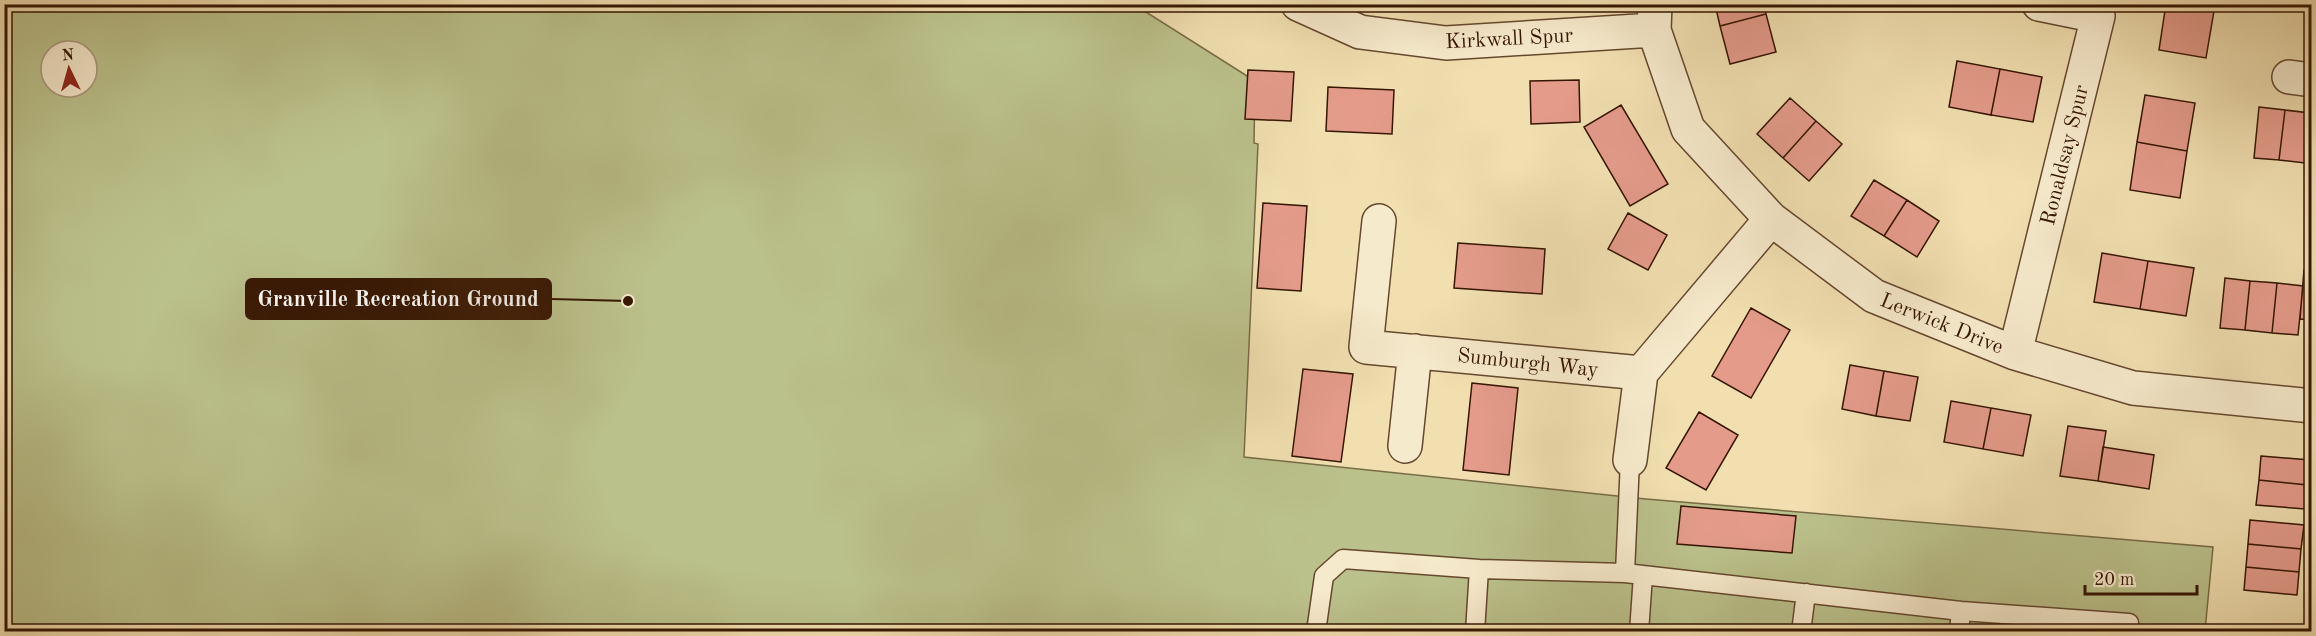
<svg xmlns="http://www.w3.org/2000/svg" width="2316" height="636" viewBox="0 0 2316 636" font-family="'Old Standard TT',serif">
  <rect width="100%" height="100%" fill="#f1dfb0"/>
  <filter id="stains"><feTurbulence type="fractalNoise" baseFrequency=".00333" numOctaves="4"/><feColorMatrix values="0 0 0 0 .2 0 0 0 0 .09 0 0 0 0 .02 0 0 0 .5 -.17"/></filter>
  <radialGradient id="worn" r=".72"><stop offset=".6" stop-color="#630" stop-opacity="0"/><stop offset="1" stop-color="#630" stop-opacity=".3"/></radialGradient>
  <path fill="#bbc18b" stroke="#786c46" stroke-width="1.5" fill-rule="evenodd" d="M4,5H1135L1255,81L1254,143L1258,144L1244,457L1646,499L2213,547L2205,631H5ZM51,51H87V87H51Z"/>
  <path fill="#e49b8a" stroke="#361602" stroke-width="1.5" d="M1715,4H1764L1766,14L1720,26Z
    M2166,4L2214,11L2206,58L2159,50Z
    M2168,4H2215L2214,11Z
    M1766,14L1776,52L1730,64L1720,26Z
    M1957,61L2000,69L1991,115L1949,107Z
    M2000,69L2042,77L2033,122L1991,115Z
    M1248,70L1294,72L1291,121L1245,119Z
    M1579,80L1580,122L1531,124L1530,81Z
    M1328,87L1394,90L1392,134L1326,131Z
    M2145,95L2195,103L2187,151L2137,142Z
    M1790,98L1816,121L1783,158L1757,134Z
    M1621,105L1668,184L1630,206L1584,127Z
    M2259,107L2285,110L2279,160L2254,158Z
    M2285,110L2310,113L2305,163L2279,160Z
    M2310,113H2312V164L2305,163Z
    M1816,121L1842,144L1809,181L1783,158Z
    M2137,142L2187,151L2180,198L2130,190Z
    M1874,180L1907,200L1884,236L1851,216Z
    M1907,200L1939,221L1917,257L1884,236Z
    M1263,203L1307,206L1301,291L1257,288Z
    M1628,213L1667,235L1648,270L1608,249Z
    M1458,243L1545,249L1542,294L1454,288Z
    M2102,253L2148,261L2140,309L2094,302Z
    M2148,261L2194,268L2186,316L2140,309Z
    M2304,270H2312V320L2300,319Z
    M2225,278L2250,281L2245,330L2220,328Z
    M2250,281L2277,283L2272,333L2245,330Z
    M2277,283L2303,286L2298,335L2272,333Z
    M1751,308L1790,330L1751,398L1712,376Z
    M1850,365L1884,371L1876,416L1842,409Z
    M1303,369L1353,374L1341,462L1292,456Z
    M1884,371L1918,377L1910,421L1876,416Z
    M1472,383L1518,388L1509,475L1463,470Z
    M1951,401L1991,408L1983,449L1944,442Z
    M1991,408L2031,415L2023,456L1983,449Z
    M1699,412L1738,435L1706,490L1666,468Z
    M2068,426L2106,431L2098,481L2060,476Z
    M2103,447L2154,455L2149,489L2098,481Z
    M2261,456L2310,460L2307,485L2259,480Z
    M2259,480L2307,485L2305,509L2256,505Z
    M1681,506L1796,516L1792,553L1677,544Z
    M2250,520L2304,525L2301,549L2248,544Z
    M2248,544L2301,549L2299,572L2246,567Z
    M2246,567L2299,572L2297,595L2244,590Z"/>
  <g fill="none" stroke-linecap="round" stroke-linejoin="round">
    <g stroke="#65482e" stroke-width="21">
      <path id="service" d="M1630,460L1625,573L1961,611L2129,623L2128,632
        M1316,632L1324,576L1343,559L1479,569L1625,573
        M1475,632L1479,569
        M1639,632L1643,575
        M1801,632L1806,593
        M1959,632L1961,611"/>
    </g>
    <g stroke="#65482e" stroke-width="36">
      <path id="minor" d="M1298,4L1360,32L1446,43L1654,30
        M1655,4L1654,30L1688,129L1771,219L1874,296L2015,353L2133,388L2312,406
        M2289,77L2312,80
        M1379,221L1366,347L1641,373
        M2015,353L2098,16L2039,4
        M1405,446L1415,351
        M1630,460L1641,373L1771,219"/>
    </g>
    <use href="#service" stroke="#f6eacc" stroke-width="18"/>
    <use href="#minor" stroke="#f6eacc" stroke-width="33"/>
  </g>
  <g text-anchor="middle" stroke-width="4.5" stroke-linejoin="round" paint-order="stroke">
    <g font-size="21" fill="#361602" stroke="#f6eacc">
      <text transform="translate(1509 38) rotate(-3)" y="7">Kirkwall Spur</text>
      <text transform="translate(2064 155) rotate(-76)" y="7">Ronaldsay Spur</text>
      <text transform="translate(1942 323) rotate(22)" y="7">Lerwick Drive</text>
      <text transform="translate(1528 362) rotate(6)" y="7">Sumburgh Way</text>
    </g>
  </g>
  <path fill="none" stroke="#361602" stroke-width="2" d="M628 301L551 299"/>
  <circle fill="#361602" stroke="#f6eacc" stroke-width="2" cx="628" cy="301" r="6"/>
  <rect fill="#361602" stroke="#361602" stroke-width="2" x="246" y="279" width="305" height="40" rx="6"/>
  <g font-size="22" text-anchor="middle" font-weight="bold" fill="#fff">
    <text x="398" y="306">Granville Recreation Ground</text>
  </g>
  <rect width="2316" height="636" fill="none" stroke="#f1dfb0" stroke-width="24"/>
  <rect x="6" y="6" width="2304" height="624" fill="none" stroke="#361602" stroke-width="3"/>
  <rect x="12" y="12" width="2292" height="612" fill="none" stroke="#361602" stroke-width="1.5"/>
  <g transform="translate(69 69) rotate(355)"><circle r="28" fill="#f6eacc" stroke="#a9957b" stroke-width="1.5"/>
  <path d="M0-4.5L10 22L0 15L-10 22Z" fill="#8f2418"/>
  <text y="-9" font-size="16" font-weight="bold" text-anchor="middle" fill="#361602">N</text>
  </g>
  <path d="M2085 585v9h112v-9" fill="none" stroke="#361602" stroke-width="3"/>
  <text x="2094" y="585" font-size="18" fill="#361602" stroke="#f6eacc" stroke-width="4.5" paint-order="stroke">20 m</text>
  <rect width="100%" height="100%" filter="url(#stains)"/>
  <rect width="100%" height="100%" fill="url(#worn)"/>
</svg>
